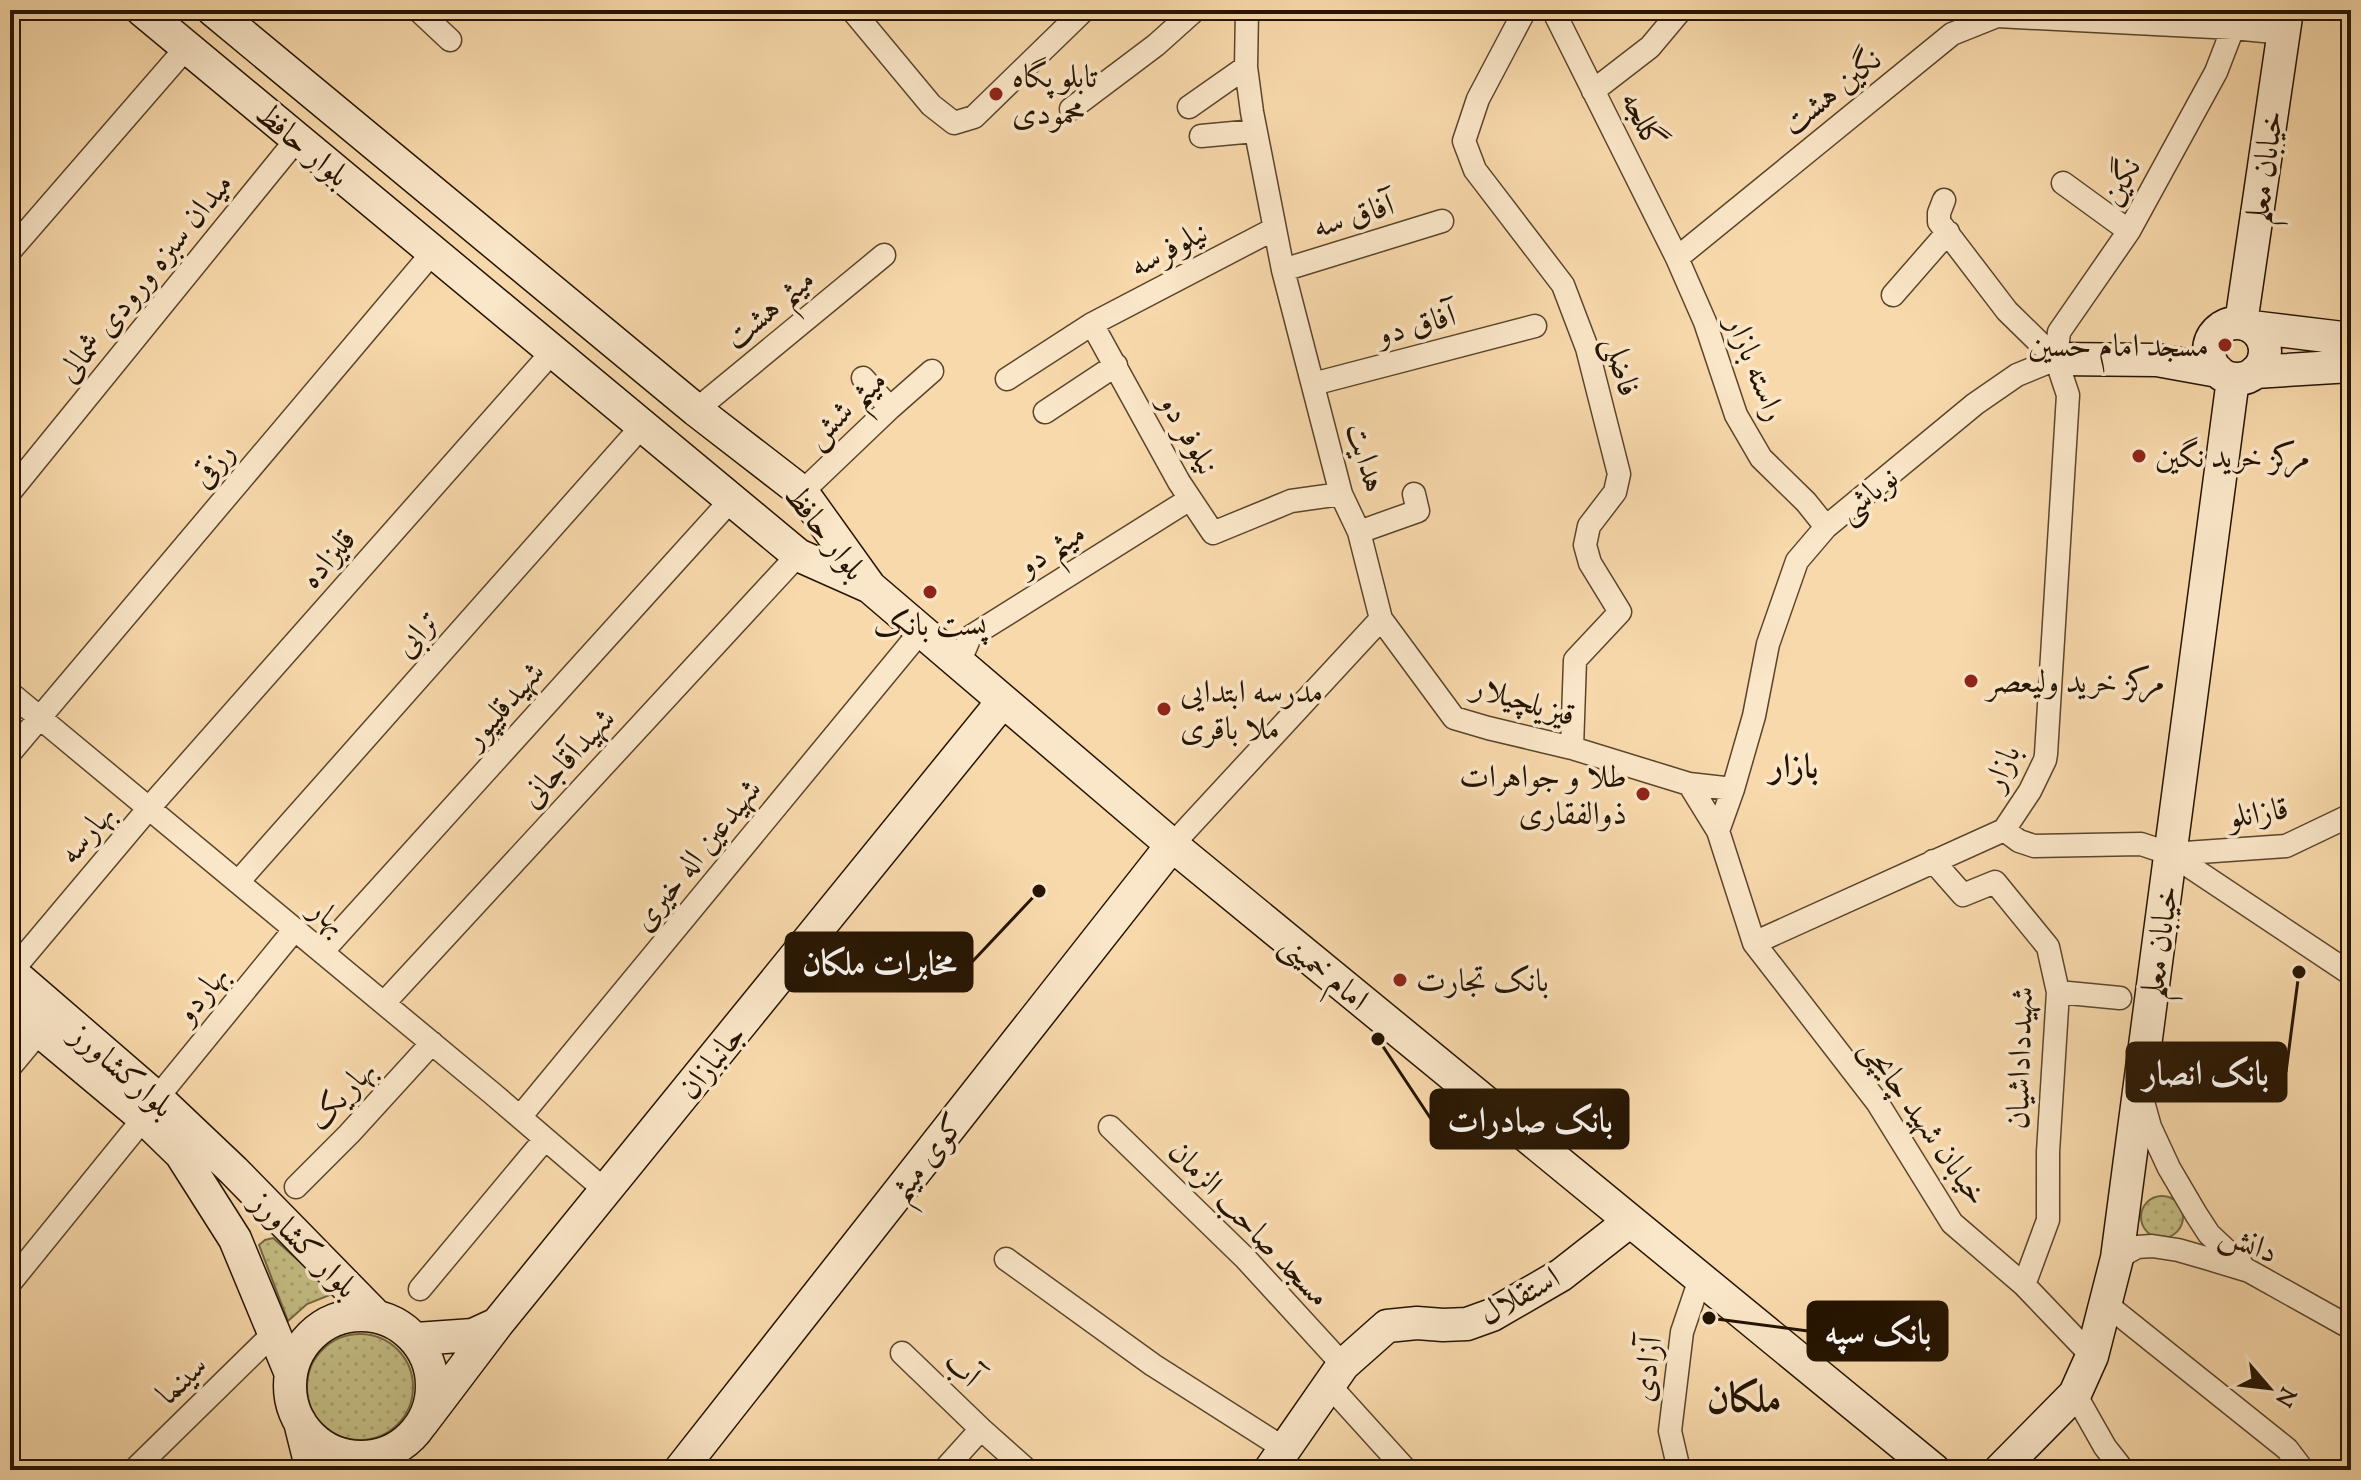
<svg xmlns="http://www.w3.org/2000/svg" width="2361" height="1480" viewBox="0 0 2361 1480" font-family="'Sorts Mill Goudy',Amiri,serif">
  <defs>
    <pattern id="grass-dots" width="8" height="8" patternUnits="userSpaceOnUse" patternTransform="scale(2)"><rect width="8" height="8" fill="#c4bd84"/><path d="M2 2h.1M6 6h.1" fill="none" stroke="#a8a270" stroke-width="1.8" stroke-linecap="round"/></pattern>
  </defs>
  <rect width="100%" height="100%" fill="#f8d9ab"/>
  <filter id="stains"><feTurbulence type="fractalNoise" baseFrequency=".0025" numOctaves="4"/><feColorMatrix values="0 0 0 0 .2 0 0 0 0 .09 0 0 0 0 .02 0 0 0 .5 -.17"/></filter>
  <radialGradient id="worn" r=".72"><stop offset=".6" stop-color="#630" stop-opacity="0"/><stop offset="1" stop-color="#630" stop-opacity=".3"/></radialGradient>
  <path fill="url(#grass-dots)" stroke="#746842" stroke-width="2" d="M2141 1217a21 21 0 1 1 42 0a21 21 0 1 1-42 0Z
    M273,1238L335,1293L307,1304L288,1321L259,1245L265,1240Z
    M307 1387a53 53 0 1 1 106 0a53 53 0 1 1-106 0Z"/>
  <g fill="none" stroke-linecap="round" stroke-linejoin="round">
    <g stroke="#5a452c" stroke-width="25">
      <path id="street" d="M418,10L450,40
        M852,10L931,105L954,123L974,117L1084,10
        M1525,10L1478,99L1464,141L1475,170L1563,285L1587,348L1619,474L1615,492L1589,526L1585,545L1590,563L1620,612L1575,660L1572,748
        M1553,10L1677,258L1705,322L1736,415L1761,458L1806,502L1826,527
        M1593,91L1650,47L1681,10
        M1189,107L1246,67
        M1071,109L1156,45L1195,10
        M1201,136L1255,131
        M2063,183L2129,231
        M1944,200L1939,213V222L2007,311L2056,359
        M10,251L187,47
        M1677,258L1952,34L1997,16L2233,28L2284,33
        M1283,270L1442,221
        M1893,295L1948,232
        M1092,324L1179,482L1213,533L1291,501L1341,494
        M863,378L890,408
        M1007,379L1092,324L1274,229
        M1313,384L1535,326
        M696,410L884,255
        M1045,412L1116,365
        M10,492L297,139
        M802,492L890,408L932,371
        M1359,532L1418,511L1414,494
        M1381,619L1454,718L1488,728L1572,748L1689,784
        M959,663L970,637L1190,499
        M10,693L493,1094L606,1191
        M10,753L433,252
        M1733,789L1689,784L1718,831L1754,943L1877,1102L1952,1223L2024,1285L2092,1356
        M2004,830L2019,841L2034,846L2141,844L2171,854L2351,974
        M1718,831L1733,789L1754,716L1768,644L1797,561L1826,527L1975,404L2017,375L2056,359
        M1172,845L1381,619L1359,532L1341,494L1283,270L1252,112L1246,67L1247,10
        M2171,854L2286,846L2351,815
        M1933,861L1963,895L1995,882L2048,947L2058,992L2048,1152V1220L2024,1285
        M238,882L642,426
        M1754,943L2004,830L2030,791L2045,760L2046,754L2068,395L2056,359L2059,332L2129,231L2216,72L2233,28
        M322,952L731,500
        M11,972L149,808L553,351
        M2058,992L2120,998
        M384,1003L798,555
        M10,1067L40,1031
        M157,1098L295,929
        M2142,1098L2150,1127L2169,1168L2196,1214L2209,1234L2242,1265
        M520,1117L921,631
        M1110,1127L1245,1258L1343,1365
        M296,1187L349,1134L432,1043
        M2117,1258L2137,1247L2152,1246L2178,1250L2206,1258L2249,1271L2351,1328
        M1006,1259L1153,1365L1285,1449
        M10,1283L144,1118
        M420,1289L545,1139
        M2106,1304L2287,1449L2303,1470
        M902,1353L981,1429
        M1329,1385L1406,1470
        M2075,1394L2105,1447L2123,1470
        M134,1470L274,1333
        M944,1470L981,1429L1027,1470
        M1679,1470L1670,1431L1682,1332L1700,1279"/>
    </g>
    <g stroke="#251401" stroke-width="35">
      <path id="secondary" d="M142,10L798,555L870,587
        M213,10L696,410L802,492L870,587L1172,845L1934,1470
        M2241,323L2287,10
        M2209 351a28 28 0 1 1 56 0a28 28 0 1 1-56 0Z
        M2252,327L2351,339
        M2056,359L2157,360L2218,371
        M2255,372L2351,366
        M10,971L157,1098L234,1171L376,1316
        M10,1006L144,1118L181,1154L235,1239L291,1374
        M290 1386a71 71 0 1 1 142 0a71 71 0 1 1-142 0Z
        M416,1339L473,1335L497,1324
        M300,1422L312,1470
        M422,1423L497,1324L1003,701
        M680,1470L1172,845
        M1270,1470L1343,1365L1387,1326L1417,1323L1443,1325L1467,1324L1492,1315L1561,1275L1630,1221
        M2000,1470L2075,1394L2092,1356L2117,1258L2233,379"/>
    </g>
    <use href="#street" stroke="#fae6c8" stroke-width="22"/>
    <use href="#secondary" stroke="#fae6c8" stroke-width="32"/>
  </g>
  <g fill="#8f2418" stroke="#fae6c8" stroke-width="3">
    <circle cx="996" cy="94" r="8"/>
    <circle cx="2225" cy="345" r="8"/>
    <circle cx="2139" cy="456" r="8"/>
    <circle cx="930" cy="592" r="8"/>
    <circle cx="1971" cy="681" r="8"/>
    <circle cx="1164" cy="709" r="8"/>
    <circle cx="1643" cy="794" r="8"/>
    <circle cx="1400" cy="980" r="8"/>
  </g>
  <g text-anchor="middle" stroke-width="7" stroke-linejoin="round" paint-order="stroke">
    <g font-size="32" fill="#251401" stroke="#fae6c8" text-anchor="start">
      <text x="1012" y="87">تابلو پگاه<tspan x="1012" dy="37">محمودی</tspan></text>
      <text x="2209" y="356" text-anchor="end">مسجد امام حسین</text>
      <text x="2155" y="467">مرکز خرید نگین</text>
      <text x="930" y="635" text-anchor="middle">پست بانک</text>
      <text x="1987" y="692">مرکز خرید ولیعصر</text>
      <text x="1180" y="702">مدرسه ابتدایی<tspan x="1180" dy="37">ملا باقری</tspan></text>
      <text x="1627" y="787" text-anchor="end">طلا و جواهرات<tspan x="1627" dy="37">ذوالفقاری</tspan></text>
      <text x="1416" y="991">بانک تجارت</text>
    </g>
    <g font-size="32" fill="#251401" stroke="#fae6c8">
      <text transform="translate(1831 91) rotate(-39)" y="11">نگین هشت</text>
      <text transform="translate(1644 120) rotate(63)" y="11">گللجه</text>
      <text transform="translate(303 144) rotate(40)" y="11">بلوار حافظ</text>
      <text transform="translate(2264 167) rotate(-82)" y="11">خیابان معلم</text>
      <text transform="translate(2120 181) rotate(-61)" y="11">نگین</text>
      <text transform="translate(1353 215) rotate(-17)" y="11">آفاق سه</text>
      <text transform="translate(1168 248) rotate(-28)" y="11">نیلوفرسه</text>
      <text transform="translate(144 277) rotate(-51)" y="11">میدان سبزه ورودی شمالی</text>
      <text transform="translate(769 308) rotate(-40)" y="11">میثم هشت</text>
      <text transform="translate(1416 324) rotate(-15)" y="11">آفاق دو</text>
      <text transform="translate(1623 366) rotate(75)" y="11">فاضلی</text>
      <text transform="translate(1757 368) rotate(68)" y="11">راسته بازار</text>
      <text transform="translate(845 408) rotate(-43)" y="11">میثم شش</text>
      <text transform="translate(1190 434) rotate(60)" y="11">نیلوفر دو</text>
      <text transform="translate(1367 457) rotate(73)" y="11">هدایت</text>
      <text transform="translate(212 464) rotate(-50)" y="11">رزقی</text>
      <text transform="translate(1867 494) rotate(-39)" y="11">نوباشی</text>
      <text transform="translate(826 532) rotate(52)" y="11">بلوار حافظ</text>
      <text transform="translate(1051 548) rotate(-32)" y="11">میثم دو</text>
      <text transform="translate(327 558) rotate(-49)" y="11">قلیزاده</text>
      <text transform="translate(416 633) rotate(-48)" y="11">ترابی</text>
      <text transform="translate(1524 700) rotate(17)" y="11">قیزیلچیلار</text>
      <text transform="translate(503 704) rotate(-48)" y="11">شهیدقلیپور</text>
      <text transform="translate(567 757) rotate(-47)" y="11">شهیدآقاجانی</text>
      <text transform="translate(2001 767) rotate(-65)" y="11">بازار</text>
      <text transform="translate(2258 812) rotate(-10)" y="11">قازانلو</text>
      <text transform="translate(86 833) rotate(-50)" y="11">بهارسه</text>
      <text transform="translate(696 854) rotate(-51)" y="11">شهیدعین اله خیری</text>
      <text transform="translate(329 916) rotate(40)" y="11">بهار</text>
      <text transform="translate(2159 942) rotate(-82)" y="11">خیابان معلم</text>
      <text transform="translate(1325 971) rotate(39)" y="11">امام خمینی</text>
      <text transform="translate(201 993) rotate(-51)" y="11">بهاردو</text>
      <text transform="translate(2019 1058) rotate(-88)" y="11">شهیدداداشیان</text>
      <text transform="translate(711 1061) rotate(-51)" y="11">جانبازان</text>
      <text transform="translate(123 1070) rotate(41)" y="11">بلوارکشاورز</text>
      <text transform="translate(341 1094) rotate(-47)" y="11">بهاریک</text>
      <text transform="translate(1925 1121) rotate(55)" y="11">خیابان شهید چایچی</text>
      <text transform="translate(926 1157) rotate(-52)" y="11">کوی میثم</text>
      <text transform="translate(1250 1223) rotate(46)" y="11">مسجد صاحب الزمان</text>
      <text transform="translate(2249 1242) rotate(22)" y="11">دانش</text>
      <text transform="translate(305 1244) rotate(45)" y="11">بلوار کشاورز</text>
      <text transform="translate(1519 1295) rotate(-29)" y="11">استقلال</text>
      <text transform="translate(963 1368) rotate(44)" y="11">آب</text>
      <text transform="translate(1646 1369) rotate(-82)" y="11">آزادی</text>
      <text transform="translate(181 1379) rotate(-44)" y="11">سینما</text>
    </g>
    <g font-size="34" font-weight="bold" fill="#251401" stroke="#fae6c8">
      <text x="1794" y="777">بازار</text>
    </g>
    <g font-size="40" font-weight="bold" fill="#251401" stroke="#fae6c8">
      <text x="1744" y="1411">ملکان</text>
    </g>
  </g>
  <path fill="none" stroke="#251401" stroke-width="3" d="M1039 891L972 962M2299 972L2286 1072M1378 1039L1431 1119M1709 1318L1808 1331"/>
  <g fill="#251401" stroke="#fae6c8" stroke-width="3">
    <circle cx="1039" cy="891" r="8"/>
    <circle cx="2299" cy="972" r="8"/>
    <circle cx="1378" cy="1039" r="8"/>
    <circle cx="1709" cy="1318" r="8"/>
  </g>
  <g fill="#251401" stroke="#251401" stroke-width="3">
    <rect x="786" y="933" width="186" height="58" rx="8"/>
    <rect x="2127" y="1043" width="159" height="58" rx="8"/>
    <rect x="1431" y="1090" width="197" height="58" rx="8"/>
    <rect x="1808" y="1302" width="139" height="58" rx="8"/>
  </g>
  <g font-size="34" text-anchor="middle" font-weight="bold" fill="#fff">
    <text x="879" y="974">مخابرات ملکان</text>
    <text x="2206" y="1084">بانک انصار</text>
    <text x="1530" y="1131">بانک صادرات</text>
    <text x="1878" y="1343">بانک سپه</text>
  </g>
  <rect width="2361" height="1480" fill="none" stroke="#f8d9ab" stroke-width="40"/>
  <rect x="12" y="12" width="2337" height="1456" fill="none" stroke="#251401" stroke-width="4"/>
  <rect x="20" y="20" width="2321" height="1440" fill="none" stroke="#251401" stroke-width="2"/>
  <g transform="translate(2269 1388) rotate(118)" stroke="#fae6c8" stroke-width="6" paint-order="stroke">
  <path d="M0-6L14 30L0 20L-14 30Z" fill="#251401"/>
  <text y="-12" font-size="22" font-weight="bold" text-anchor="middle" fill="#251401">N</text>
  </g>
  <rect width="100%" height="100%" filter="url(#stains)"/>
  <rect width="100%" height="100%" fill="url(#worn)"/>
</svg>
